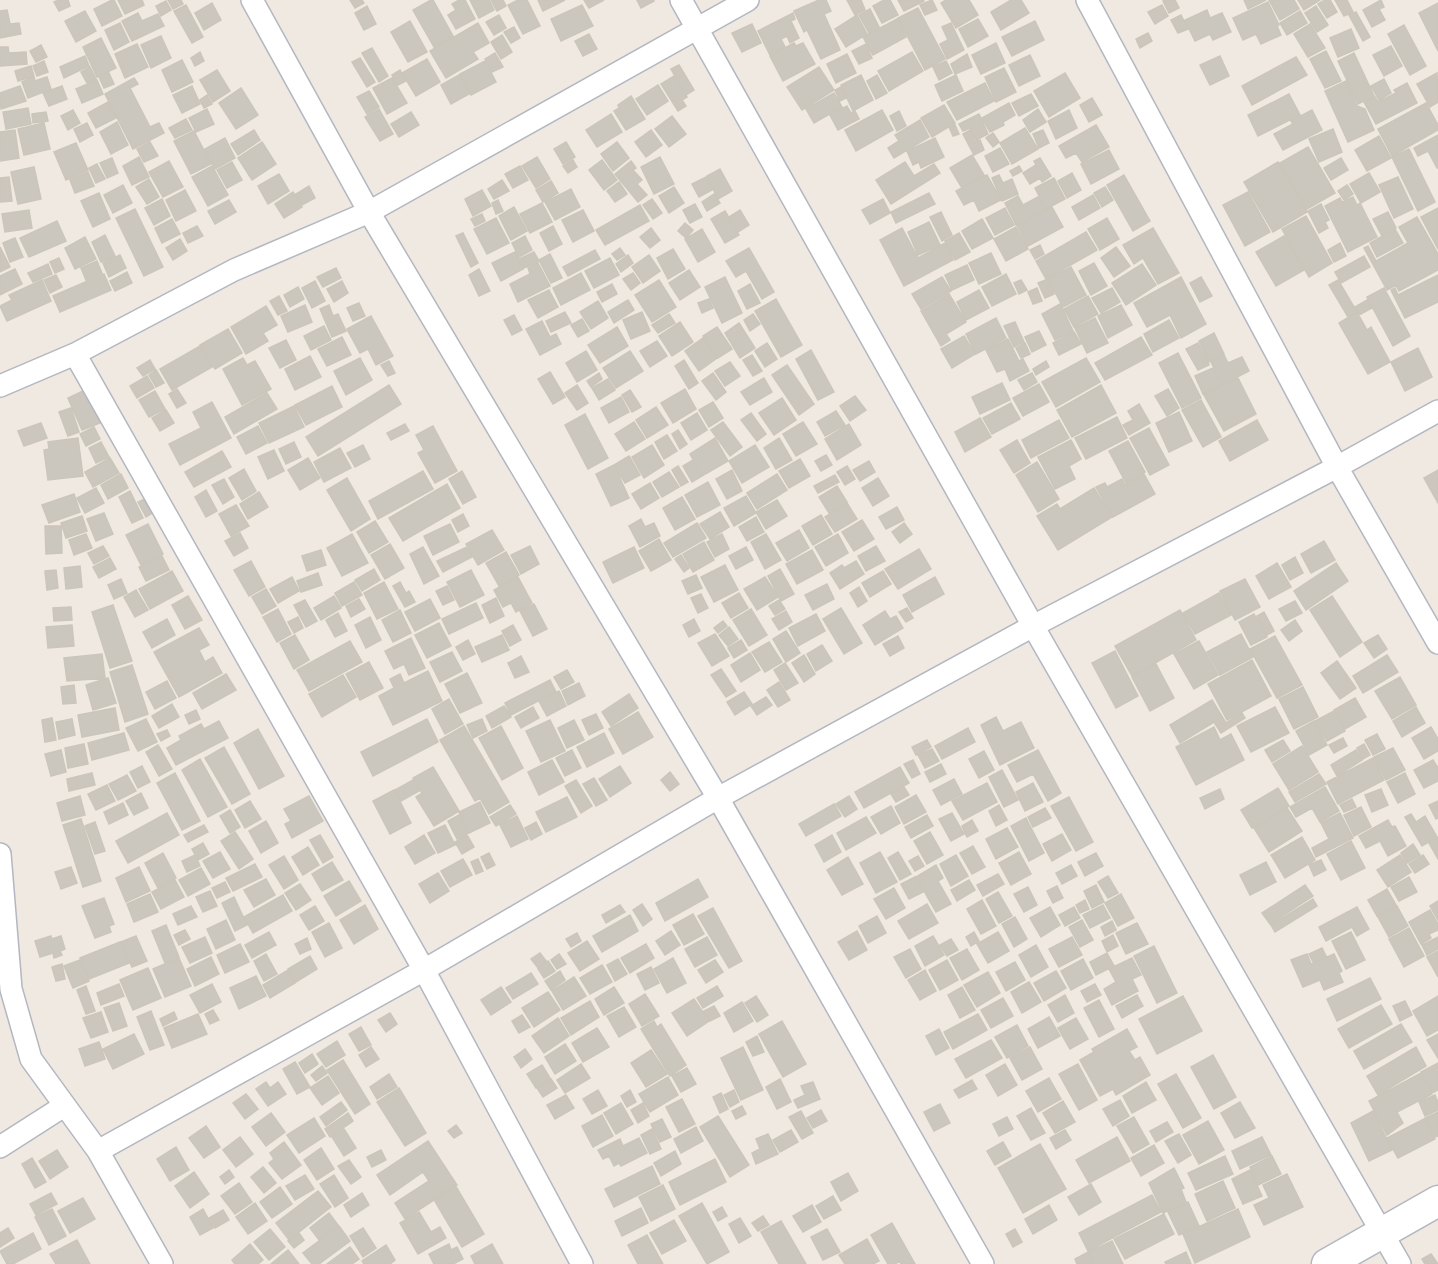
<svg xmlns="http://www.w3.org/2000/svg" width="1438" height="1264" viewBox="0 0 1438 1264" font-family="Inter,sans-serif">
  <rect width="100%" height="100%" fill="#efe9e1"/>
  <path fill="#cbc7bf" stroke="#cbc5ba" stroke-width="1.5" d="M59,0H68L70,6L59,11L54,2Z
    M112,0H114L122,16L102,26L94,9Z
    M118,0H142L144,5L125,14Z
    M168,0H181L183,4L173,9Z
    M350,0H362L364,3L355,8Z
    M431,0H433L453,36L434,47L413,10Z
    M459,0H465L475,19L456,29L448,15L456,10L452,4Z
    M470,0H489L494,10L479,18Z
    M491,0H503L506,6L497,11Z
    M518,0H527L540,26L523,34L508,5Z
    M538,0H565L543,11Z
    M584,0H604L589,8Z
    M637,0H653L654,1L641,8Z
    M819,0H826L831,11L824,14L840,50L821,59L807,30L804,32L794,11Z
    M847,0H861L865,10L855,15Z
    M884,0H890L898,15L882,23L873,6Z
    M898,0H923L924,1L904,11Z
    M932,0L937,10L925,15L920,5Z
    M946,0H969L978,15L956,28L941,3Z
    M1011,0H1021L1029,13L1001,30L991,12Z
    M1166,0H1175L1179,8L1169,13L1163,1Z
    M1244,0H1266L1248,9Z
    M1269,0H1294L1299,9L1280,20Z
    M1298,0H1320L1304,10Z
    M1325,0H1330L1337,12L1327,18L1318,4Z
    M1335,0H1347L1353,12L1344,16Z
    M1381,0L1384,7L1379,9L1385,20L1372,27L1363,10Z
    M166,1L171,10L161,16L156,6Z
    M1268,2L1279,25L1277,26L1281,35L1261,44L1256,34L1243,40L1233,18Z
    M212,3L221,20L204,30L195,13Z
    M1438,3V51L1419,13Z
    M186,5L203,37L192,43L174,11Z
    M582,5L593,26L561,41L551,19Z
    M1162,5L1168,16L1155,24L1148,12Z
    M367,6L376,24L364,30L355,13Z
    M1316,6L1328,25L1317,32L1305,13Z
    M918,8L945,59L925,70L898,18Z
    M870,9L879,27L869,33L859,15Z
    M7,10L10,24L19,23L21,34L0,38V11Z
    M1207,10L1210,18L1222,13L1231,32L1213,40L1210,34L1195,41L1185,20Z
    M85,11L96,31L76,42L65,21Z
    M1300,11L1307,23L1287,35L1280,23Z
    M1356,12L1370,37L1363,41L1349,15Z
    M138,13L142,21L158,14L164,26L132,41L122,21Z
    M793,13L795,19L791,21L799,38L790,43L787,36L781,39L785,47L770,55L758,31Z
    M499,15L506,28L494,35L486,22Z
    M857,15L867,34L846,47L835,29Z
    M1181,15L1188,29L1178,33L1171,20Z
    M897,19L906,37L873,55L863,37Z
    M978,19L988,36L968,47L959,29Z
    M410,21L427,52L408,62L391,32Z
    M1035,21L1044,40L1012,56L1002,37Z
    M120,23L129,42L114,50L105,30Z
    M478,23L489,43L473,52L478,59L446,78L430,51Z
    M951,23L964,50L947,59L940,44L948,40L942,27Z
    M752,24L761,43L742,52L732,33Z
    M1310,24L1325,48L1308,57L1294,34Z
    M1404,25L1426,66L1410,75L1388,34Z
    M514,27L520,38L511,43L504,32Z
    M1351,29L1359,48L1338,57L1330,38Z
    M1148,33L1152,41L1140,48L1136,39Z
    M589,34L597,49L583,56L575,41Z
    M502,35L512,52L501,59L491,42Z
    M161,36L171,58L151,68L141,45Z
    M101,38L116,68L97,77L83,47Z
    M794,43L796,46L803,43L815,64L783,81L770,56Z
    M996,43L1005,63L981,74L972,55Z
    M137,44L148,67L125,78L115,54Z
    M866,44L872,58L859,64L852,51Z
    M41,45L47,57L36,62L30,51Z
    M1391,46L1402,66L1384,76L1373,55Z
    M0,47H8L9,53L26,52L27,64L0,66Z
    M372,48L388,76L379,82L362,53Z
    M1326,51L1341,81L1325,88L1310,59Z
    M200,52L204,61L195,66L191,58Z
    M912,52L923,71L889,91L878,71Z
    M495,53L503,67L492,72L485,59Z
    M1354,53L1374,96L1358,104L1338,61Z
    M847,54L856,73L836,83L827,64Z
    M967,54L972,67L955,74L951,64Z
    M1030,55L1040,76L1019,86L1009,65Z
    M85,56L89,66L64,78L60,67Z
    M1220,56L1229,76L1210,85L1200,65Z
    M1296,57L1307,75L1252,105L1242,86Z
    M360,58L375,82L367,87L352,62Z
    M427,59L440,82L416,96L402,73Z
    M182,60L193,82L172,92L162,70Z
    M44,61L48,72L37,76L33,66Z
    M485,61L496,82L471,95L460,74Z
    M946,61L952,73L939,80L933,67Z
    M679,65L694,90L686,95L671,69Z
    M31,66L34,76L18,81L15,71Z
    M90,67L96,79L87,83L81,72Z
    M819,67L834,90L802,110L787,87Z
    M1004,68L1016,92L996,102L985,77Z
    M217,70L230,91L213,102L200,80Z
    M400,70L406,81L398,85L392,75Z
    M109,73L114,84L104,88L99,77Z
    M1065,73L1080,98L1049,117L1034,91Z
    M1437,73L1438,102L1430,107L1417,84Z
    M459,75L469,94L451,104L441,85Z
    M861,75L873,100L853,111L841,85Z
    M877,75L887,93L876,99L867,81Z
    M956,75L963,91L942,101L935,85Z
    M674,76L687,97L682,100L686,106L678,111L661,84Z
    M34,77L35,81L47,77L51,89L28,98L22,82Z
    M134,78L138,84L130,88L150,127L159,123L164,133L133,149L105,94Z
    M392,78L407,103L387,114L373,88Z
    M1384,79L1391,93L1379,100L1371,86Z
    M97,80L103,94L82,103L76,89Z
    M1346,81L1357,106L1365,109L1374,130L1348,142L1325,91Z
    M985,83L994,101L957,120L947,102Z
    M1407,83L1417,103L1376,124L1364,102L1375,97L1378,102L1396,93L1394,90Z
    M658,85L668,101L647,115L636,99Z
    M20,86L26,101L1,109L0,93Z
    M62,86L67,99L49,106L43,93Z
    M192,86L200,104L182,113L173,95Z
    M841,87L846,98L840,101L835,90Z
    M241,88L258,115L236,129L219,103Z
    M369,91L379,107L367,114L357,97Z
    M834,93L842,107L814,123L806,109Z
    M1031,94L1038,106L1019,116L1012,103Z
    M1289,94L1300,115L1258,136L1248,115Z
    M207,95L212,104L204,108L200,100Z
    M631,96L645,119L626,130L614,111L619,108L618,105Z
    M1092,98L1102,115L1089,122L1080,105Z
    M108,102L116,118L96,128L88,113Z
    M1009,103L1015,115L1003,122L1004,125L990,132L982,118Z
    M1426,103L1438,125V130L1392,156L1378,129Z
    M944,105L955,123L932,137L921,118Z
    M847,106L851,113L855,111L859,119L838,130L830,115Z
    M28,108L31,124L6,129L3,112Z
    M207,109L214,124L196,132L189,118Z
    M379,109L393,134L380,141L365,117Z
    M1038,109L1046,122L1030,132L1023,120Z
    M73,110L80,123L68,130L61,116Z
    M882,110L893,130L856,151L845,130Z
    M1069,110L1077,128L1056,139L1048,121Z
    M1312,110L1322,130L1283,150L1274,134L1293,124L1291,121Z
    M899,111L906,126L897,131L890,116Z
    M46,112L48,121L33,123L32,114Z
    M411,112L419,125L399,137L391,124Z
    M611,114L622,132L597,147L586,130Z
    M979,114L988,134L976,140L970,128L963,131L959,124Z
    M672,116L686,134L669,147L655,129Z
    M186,119L192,130L175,138L169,128Z
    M920,120L929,137L894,158L888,148L899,141L895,135Z
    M117,122L128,145L111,154L100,132Z
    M44,123L50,149L24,155L18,129Z
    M87,123L93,135L80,142L74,129Z
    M955,125L959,134L953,136L949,127Z
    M1096,125L1109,147L1082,162L1076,153L1066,158L1059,146Z
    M1025,128L1038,149L1012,164L1000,143Z
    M1333,129L1342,152L1319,162L1309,139Z
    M15,130L19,158L0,161V132Z
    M254,130L260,140L238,155L231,144Z
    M651,130L662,145L646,157L635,142Z
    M970,130L975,142L980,140L984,150L974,155L963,134Z
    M1043,130L1049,143L1039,148L1033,134Z
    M194,131L211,164L191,174L174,141Z
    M993,133L999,142L993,147L986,138Z
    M1438,135V168H1437L1428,151L1418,156L1414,148Z
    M1379,136L1391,158L1367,171L1355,150Z
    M225,138L235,158L215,169L205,149Z
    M935,138L944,157L921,168L919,162L913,165L907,151Z
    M150,142L158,156L144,162L137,149Z
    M262,142L276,164L252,180L238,158Z
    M566,142L575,157L563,164L554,149Z
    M617,142L629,158L613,171L601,154Z
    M76,143L88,170L66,180L54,152Z
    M1308,147L1335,193L1307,209L1280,163Z
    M1000,148L1009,164L993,172L985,156Z
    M1409,149L1435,202L1418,211L1392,157Z
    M1109,150L1119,169L1091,184L1081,164Z
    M972,155L984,175L962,188L950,168Z
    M139,157L149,177L132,185L123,166Z
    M537,157L550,179L536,188L522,166Z
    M660,157L674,184L654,194L641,167Z
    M112,158L118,173L107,178L100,163Z
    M1040,158L1051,176L1042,182L1040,178L1030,184L1023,173L1036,165L1034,161Z
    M1341,158L1348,170L1331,180L1324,168Z
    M573,160L577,167L568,173L563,166Z
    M602,160L617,180L604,190L589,170Z
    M169,161L183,187L163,197L149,172Z
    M631,161L636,168L633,170L642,180L637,184L647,195L638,202L615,174Z
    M232,162L242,180L227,188L217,170Z
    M905,162L914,176L934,164L940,173L891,204L876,180Z
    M1278,162L1307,212L1273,232L1244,182Z
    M97,164L105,179L96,183L89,168Z
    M212,166L228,195L208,206L192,177Z
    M520,166L528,180L513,188L505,174Z
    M1019,166L1022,171L1013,176L1010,171Z
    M34,167L41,199L18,204L11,172Z
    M720,169L732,191L718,199L707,176Z
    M88,172L94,186L75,193L70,180Z
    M1072,173L1081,190L1067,198L1058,181Z
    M1369,173L1380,192L1361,203L1350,184Z
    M279,174L289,191L268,204L258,186Z
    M987,175L1001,200L979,211L974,200L964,205L956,191Z
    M999,175L1003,183L1012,179L1018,194L1002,201L992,178Z
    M1124,175L1150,221L1133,231L1107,185Z
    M9,177L12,201L0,202V178Z
    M706,177L712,190L699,197L692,184Z
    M1398,177L1413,209L1394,218L1379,185Z
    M1054,178L1065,199L1046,209L1035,188Z
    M149,179L159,197L147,204L136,187Z
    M502,180L509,191L494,199L488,189Z
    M551,181L558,193L543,202L536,190Z
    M619,182L627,194L615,202L607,191Z
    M123,185L132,203L113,213L104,195Z
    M1347,185L1353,194L1344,200L1338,191Z
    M309,186L315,198L302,205L296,194Z
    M674,187L684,203L669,213L659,196Z
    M1105,187L1113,200L1102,207L1094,193Z
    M571,189L580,207L555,220L545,202Z
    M185,190L196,211L176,221L166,200Z
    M482,190L491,206L473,216L465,199Z
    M293,192L302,207L284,218L275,204Z
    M1248,192L1270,232L1245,246L1223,205Z
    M99,193L110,219L93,227L81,201Z
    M929,193L935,204L896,223L891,212Z
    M714,194L720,203L707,211L702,202Z
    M1093,195L1100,208L1079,220L1072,207Z
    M1018,196L1023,205L1038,197L1045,210L1016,225L1005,203Z
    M1353,197L1357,205L1360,203L1377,237L1348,252L1325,206L1340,198L1342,202Z
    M162,199L170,216L154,225L145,208Z
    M652,199L662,213L653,219L643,205Z
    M883,199L890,213L870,224L862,210Z
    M229,200L236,212L215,224L208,211Z
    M498,200L503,211L496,214L492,203Z
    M542,203L552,222L530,233L520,214Z
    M695,204L702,217L690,223L683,210Z
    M1321,204L1329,220L1325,222L1328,228L1319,233L1308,211Z
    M640,205L649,221L605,245L596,230Z
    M514,207L527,231L511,240L499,216Z
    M1052,207L1063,227L1028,246L1017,225Z
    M1005,208L1014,225L995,235L986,218Z
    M1438,208V249L1421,217Z
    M135,209L163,267L144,276L116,218Z
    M29,210L32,228L5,232L2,214Z
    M583,210L594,231L573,242L562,220Z
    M740,210L749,225L738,232L729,217Z
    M725,211L739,235L725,243L711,219Z
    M941,212L952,235L942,241L930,217Z
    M1388,212L1396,228L1382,236L1373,219Z
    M482,214L485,221L475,226L471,219Z
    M1306,216L1332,263L1309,277L1282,229Z
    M1417,217L1438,254V270L1399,291L1396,285L1387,290L1364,248L1368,246L1376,261L1408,243L1399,227Z
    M496,218L509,243L487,254L474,229Z
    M1107,218L1119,239L1100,250L1088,229Z
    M172,219L180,234L162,243L155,228Z
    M982,219L993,238L972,249L962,231Z
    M57,221L66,241L29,257L20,238Z
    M929,222L940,245L918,255L908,232Z
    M685,223L693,230L686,238L678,231Z
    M197,226L203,236L188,243L183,233Z
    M553,226L562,244L549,251L540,233Z
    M1016,227L1028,249L1006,261L994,239Z
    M651,228L660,240L650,248L640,237Z
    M902,228L918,258L945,243L953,260L904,286L880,240Z
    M1153,228L1179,273L1158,284L1143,258L1134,264L1123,245Z
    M702,229L715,252L698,262L685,239Z
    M1395,229L1403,243L1377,257L1370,243Z
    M1086,232L1097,250L1046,279L1036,261Z
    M463,233L478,263L471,267L456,236Z
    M959,233L970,252L955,260L945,241Z
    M105,235L115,256L101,262L92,242Z
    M525,236L532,250L519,257L512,243Z
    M1284,236L1304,270L1276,286L1256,252Z
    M85,237L96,259L75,269L65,248Z
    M15,238L23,257L10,262L3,243Z
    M180,239L187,251L173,260L166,248Z
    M1340,243L1346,256L1334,262L1328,250Z
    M1040,245L1044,254L1035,259L1030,250Z
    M0,247L10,267L0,272Z
    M1116,247L1130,266L1114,277L1101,258Z
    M620,248L625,255L617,260L612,254Z
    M749,248L774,292L762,299L746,271L736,277L726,261Z
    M673,249L685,269L668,279L657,258Z
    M595,250L600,259L568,276L563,267Z
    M515,252L523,269L501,281L492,263Z
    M534,252L539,261L524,268L519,259Z
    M991,253L1001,274L979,284L969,263Z
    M550,254L562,278L551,283L539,260Z
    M120,255L126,268L109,277L103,263Z
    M628,255L633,263L621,272L616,264Z
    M649,255L660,271L643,283L632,267Z
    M1364,256L1370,267L1341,283L1335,272Z
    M59,258L64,269L55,273L50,262Z
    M610,258L619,275L594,288L585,271Z
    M97,261L102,273L86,280L81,268Z
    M538,263L550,286L518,302L510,284L530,274L528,268Z
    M1094,263L1107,286L1091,295L1079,271Z
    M48,264L52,274L33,282L28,273Z
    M1142,264L1156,285L1126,305L1112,283Z
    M967,265L974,280L952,290L945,275Z
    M1071,267L1086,295L1063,307L1048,279Z
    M336,268L341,278L323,287L317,277Z
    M15,269L22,284L0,295V276Z
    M479,269L490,291L479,296L469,275Z
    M689,270L700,287L680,300L669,283Z
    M127,272L132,283L115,291L110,281Z
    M581,273L590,290L561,305L553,288Z
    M633,273L640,283L631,290L623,279Z
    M104,274L111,290L60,312L53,296Z
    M1006,274L1016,294L992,306L982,287Z
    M56,275L62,287L50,293L44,280Z
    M1438,275V302L1405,318L1391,290L1395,288L1398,295Z
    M725,277L742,313L722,323L705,287Z
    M942,277L951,291L921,309L912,294Z
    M1181,277L1206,324L1181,338L1170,315L1147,327L1134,303Z
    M1201,277L1212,296L1200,302L1190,283Z
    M1048,279L1054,294L1045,298L1038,283Z
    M42,280L51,301L7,321L0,306L12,300L9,295Z
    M659,280L676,307L652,322L635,295Z
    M1021,280L1027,290L1019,294L1014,283Z
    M1338,280L1357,312L1348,317L1329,285Z
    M315,281L325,301L312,308L302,288Z
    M342,281L348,293L334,302L327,289Z
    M612,284L617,294L602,302L597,292Z
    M750,284L760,303L747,309L738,291Z
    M298,287L304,299L290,307L284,295Z
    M1037,288L1042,301L1033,304L1028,292Z
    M1112,288L1120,302L1101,313L1092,298Z
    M1384,288L1410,336L1393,346L1367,297Z
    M549,290L558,307L538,318L528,300Z
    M979,290L989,308L966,320L957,302Z
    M949,294L966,322L946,334L950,340L941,346L921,311Z
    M279,296L287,311L278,315L270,301Z
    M1088,296L1098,314L1074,327L1064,309Z
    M709,299L713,308L702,313L698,303Z
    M776,299L802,345L781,357L755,311Z
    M628,300L634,310L614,323L608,312Z
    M1367,300L1372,308L1359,315L1355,307Z
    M598,301L608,318L591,329L580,312Z
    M359,303L365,316L353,321L347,308Z
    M1060,304L1073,331L1055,340L1042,314Z
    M305,305L312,322L288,332L281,316Z
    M329,305L333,316L338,314L346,331L332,337L320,309Z
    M1121,305L1132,325L1108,338L1098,316Z
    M266,306L277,325L263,333L268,341L246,354L231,327Z
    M565,312L571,323L551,332L546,321Z
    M642,312L650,331L631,339L623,320Z
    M1357,312L1367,330L1371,327L1390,362L1368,374L1339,323Z
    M669,314L675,323L658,333L652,325Z
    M753,314L760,324L750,331L744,320Z
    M514,315L522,330L512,335L504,320Z
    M371,316L393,356L376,365L368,349L360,353L347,329Z
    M996,318L1006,338L976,354L966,334Z
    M1095,318L1108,343L1087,353L1075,328Z
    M582,319L589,331L578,337L571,325Z
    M1169,320L1179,338L1153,352L1144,334Z
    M542,321L550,337L556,334L561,344L540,355L526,329Z
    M680,322L693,342L672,356L659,336Z
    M1015,322L1024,342L1014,347L1004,326Z
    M739,323L755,348L740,358L725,333Z
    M324,326L331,340L311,350L304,336Z
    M617,327L628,346L600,363L588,345Z
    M717,327L732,349L718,358L703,336Z
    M228,329L242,353L215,369L200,345Z
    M1039,331L1046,345L1032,352L1025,337Z
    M1074,332L1081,344L1059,355L1053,343Z
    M1214,333L1224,354L1209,362L1199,341Z
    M964,336L975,354L952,368L941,349Z
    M342,337L351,355L327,366L318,349Z
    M1141,337L1152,355L1105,380L1095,363Z
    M703,338L717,358L699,371L685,351Z
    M1008,339L1019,361L1023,359L1029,371L1010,381L1005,369L997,372L986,350Z
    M286,340L296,360L280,368L269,348Z
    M657,341L667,356L650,367L640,351Z
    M767,343L777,359L765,367L755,351Z
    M1025,343L1030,354L1021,358L1016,348Z
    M1198,343L1209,365L1198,370L1186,349Z
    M200,346L212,367L172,390L160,369Z
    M1418,348L1432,377L1405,391L1391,362Z
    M811,350L834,392L818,400L796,359Z
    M586,351L597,370L577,382L566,363Z
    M630,351L643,371L616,388L603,368Z
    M1178,353L1201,398L1182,408L1159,363Z
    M752,355L762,371L753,376L743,360Z
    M1224,355L1228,363L1242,357L1249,371L1222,385L1211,362Z
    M310,356L321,377L295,390L285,369Z
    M243,358L247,365L255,361L271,389L242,405L223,369Z
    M360,358L372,380L346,395L334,371Z
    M1086,358L1100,382L1056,407L1042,382Z
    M150,360L155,369L143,376L137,368Z
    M684,360L698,383L689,389L675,366Z
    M389,361L395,373L388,376L381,365Z
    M1046,361L1049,367L1036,375L1033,369Z
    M730,362L740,376L725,386L715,371Z
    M787,365L814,404L799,415L772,375Z
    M1213,368L1222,385L1203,394L1195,376Z
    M156,370L164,383L156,387L149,375Z
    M550,372L565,397L553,404L538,379Z
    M599,373L602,379L591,387L587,381Z
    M713,373L726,392L716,400L702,381Z
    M1032,373L1037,382L1024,390L1018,380Z
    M147,376L154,388L137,398L130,386Z
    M764,378L772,392L750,405L741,392Z
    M1238,378L1256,414L1224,431L1204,395Z
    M608,379L615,390L599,400L592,388Z
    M1002,383L1010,400L980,414L972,397Z
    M1039,384L1049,402L1023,416L1013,398Z
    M389,385L401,404L318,456L306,437Z
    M577,385L588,403L577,410L565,393Z
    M1101,385L1116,413L1072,437L1057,410Z
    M332,386L342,407L306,425L295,405Z
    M87,389L102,422L82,430L68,398Z
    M177,389L186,403L177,408L169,394Z
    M685,389L696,409L673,423L661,403Z
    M1168,389L1179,408L1167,416L1155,396Z
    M630,390L641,407L632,412L622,395Z
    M155,391L165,409L149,417L139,400Z
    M267,393L277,409L234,434L225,417Z
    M855,396L866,410L850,421L840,406Z
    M621,397L629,412L609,423L601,408Z
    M782,398L796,420L774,435L759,413Z
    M1201,400L1221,437L1203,447L1182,410Z
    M212,402L231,438L180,465L169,444L201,428L193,412Z
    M713,402L723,418L709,427L699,410Z
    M1011,403L1020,419L992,434L983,418Z
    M1139,404L1150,423L1129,435L1123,425L1133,420L1128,411Z
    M294,406L304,427L269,443L259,423Z
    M656,407L668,425L647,438L636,420Z
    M71,408L79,432L68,436L59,412Z
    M166,410L174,423L160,431L152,418Z
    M836,411L845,425L825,436L817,422Z
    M1179,412L1192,441L1169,452L1156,423Z
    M697,413L707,430L691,440L681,423Z
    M751,413L766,434L757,441L741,420Z
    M585,414L608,458L588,469L565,425Z
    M1117,417L1127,438L1086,459L1075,438Z
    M980,418L991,437L965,452L955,432Z
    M1059,420L1069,438L1031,458L1022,440Z
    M1257,420L1268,440L1230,461L1219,441Z
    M634,422L645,439L626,451L615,434Z
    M723,422L742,447L730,456L711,430Z
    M803,422L817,444L796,456L783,434Z
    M41,423L47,438L24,446L18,431Z
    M405,424L409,431L391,440L387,433Z
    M849,424L861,445L837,460L825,439Z
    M258,426L267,443L246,454L237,437Z
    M433,426L457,471L435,483L418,453L424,450L416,435Z
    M94,427L100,439L86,446L80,434Z
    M1149,428L1169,465L1150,475L1130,438Z
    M678,430L687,444L680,449L672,434Z
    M667,435L677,451L664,459L655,442Z
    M78,438L83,476L48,480L44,450L49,449L48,442Z
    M715,438L728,461L702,476L690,454Z
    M779,438L792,460L776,469L764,448Z
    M1017,440L1030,463L1014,473L1000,450Z
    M1071,440L1081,459L1069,466L1075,479L1055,489L1038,457Z
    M1128,441L1145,472L1126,483L1109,451Z
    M101,442L109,457L96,463L89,448Z
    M294,442L301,457L286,464L279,449Z
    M363,445L370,459L355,467L347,453Z
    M652,445L664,465L644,478L632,457Z
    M755,445L769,467L742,483L729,461Z
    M340,448L351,468L324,482L314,462Z
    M274,450L284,471L268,479L258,457Z
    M222,451L231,467L194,487L185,472Z
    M826,455L832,465L821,471L815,461Z
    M629,456L640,475L625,483L614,465Z
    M110,458L119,473L93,487L85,472Z
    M308,458L320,478L300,490L288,470Z
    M800,459L810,476L789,488L779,471Z
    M693,460L702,476L692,482L683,466Z
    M869,461L875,472L860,481L853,470Z
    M1037,462L1059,499L1038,512L1016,475Z
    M614,465L629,498L611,506L596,474Z
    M678,466L688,482L681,486L672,470Z
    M847,466L855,479L845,485L837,472Z
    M244,469L256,491L242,500L229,478Z
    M732,470L742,491L727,499L716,479Z
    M1438,470V503L1424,478Z
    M423,471L433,489L378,519L369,501Z
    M462,471L476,497L463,504L449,479Z
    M669,472L679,487L662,497L653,482Z
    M121,474L128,488L108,499L101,485Z
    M777,474L787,490L757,509L747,493Z
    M1144,474L1155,494L1113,517L1096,487L1105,483L1107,487L1122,479L1125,485Z
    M835,475L839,482L818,493L814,486Z
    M347,478L370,519L351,531L327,490Z
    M878,478L889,496L873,506L862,488Z
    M224,479L234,497L223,504L212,485Z
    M708,482L720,505L697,517L685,495Z
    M650,483L659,498L641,509L632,494Z
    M447,484L460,508L403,541L389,518Z
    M837,486L847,502L829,513L819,497Z
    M96,488L104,503L85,513L77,498Z
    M1094,488L1112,517L1058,550L1037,516L1057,504L1060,509Z
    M206,490L217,511L206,517L195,497Z
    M130,491L143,518L132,523L119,497Z
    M259,492L268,507L248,519L240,504Z
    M74,494L80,512L49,523L42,505Z
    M746,496L756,513L734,526L724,508Z
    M682,497L695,519L675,530L663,508Z
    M147,498L154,512L146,517L138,502Z
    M777,500L787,516L766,529L756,512Z
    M847,503L857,519L835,532L825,517Z
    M236,505L249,526L231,536L219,514Z
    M897,507L904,520L886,529L879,517Z
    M720,512L729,527L710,539L700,524Z
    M104,513L113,534L96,541L87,519Z
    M463,514L469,526L458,532L452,520Z
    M821,515L832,534L813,545L802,526Z
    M82,516L87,531L66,538L61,523Z
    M756,517L764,532L747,541L739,527Z
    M641,519L645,527L654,523L660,536L640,547L629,526Z
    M862,520L874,539L854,551L842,532Z
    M375,521L388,542L369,553L357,532Z
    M697,523L706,538L673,557L664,543Z
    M904,523L912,534L900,543L892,532Z
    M148,524L163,554L141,565L126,535Z
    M450,524L459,542L433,555L424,536Z
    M45,526H61L62,553L46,554Z
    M492,530L504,550L478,565L466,544Z
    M799,530L809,548L787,561L776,543Z
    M240,533L248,548L234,556L225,541Z
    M86,534L92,548L74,555L69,540Z
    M352,534L368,563L342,576L327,548Z
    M722,534L729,549L715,557L707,542Z
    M766,534L781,560L765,569L751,542Z
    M838,534L848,553L826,566L815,547Z
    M659,539L671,560L651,571L639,551Z
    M1324,541L1335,560L1311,573L1301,554Z
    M704,542L714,560L693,572L683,554Z
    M390,544L404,568L385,579L371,555Z
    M103,546L109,556L94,564L88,553Z
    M530,546L539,564L521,574L511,555Z
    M876,546L885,561L866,571L858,556Z
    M423,547L439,576L424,584L410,554Z
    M467,547L472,557L443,572L437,561Z
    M634,547L644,568L613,583L603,562Z
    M746,547L753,560L736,569L729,556Z
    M919,549L931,569L898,589L885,569Z
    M321,550L326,565L307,571L302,556Z
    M812,550L823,570L797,584L786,564Z
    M506,552L519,575L499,586L486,563Z
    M681,555L689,568L684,572L675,559Z
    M162,556L169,570L146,581L139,567Z
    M1295,557L1303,573L1290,580L1282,565Z
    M110,558L116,569L99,578L93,567Z
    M251,561L265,587L249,596L234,570Z
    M856,561L864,574L840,589L830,573L842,565L844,568Z
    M1277,563L1291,587L1269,599L1256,576Z
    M1336,563L1348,581L1306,610L1294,591Z
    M725,565L738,590L714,602L701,577Z
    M80,566L82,587L66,589L64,568Z
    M374,569L380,580L362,591L355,580Z
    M780,569L794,594L781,601L768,576Z
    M56,570L58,588L47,590L45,571Z
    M471,570L484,595L460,607L447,582Z
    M172,571L183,591L150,609L139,589Z
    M883,571L891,584L870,597L862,583Z
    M318,573L322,585L301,592L297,581Z
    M696,575L702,588L688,594L682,581Z
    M292,577L299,591L278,603L270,589Z
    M518,577L532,603L516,612L511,603L503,607L494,590Z
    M765,577L778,597L757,610L744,589Z
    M935,577L944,594L912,612L903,595Z
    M121,579L127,593L114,599L108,585Z
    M1245,579L1260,607L1235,620L1220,591Z
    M354,582L362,595L342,606L335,593Z
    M384,582L398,609L377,619L364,593Z
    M400,582L406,593L409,591L415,602L405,607L393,586Z
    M827,584L834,599L813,610L805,595Z
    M447,586L454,600L443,605L436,591Z
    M859,587L867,601L858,607L850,593Z
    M266,589L276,606L262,614L252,597Z
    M136,590L148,610L135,617L124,597Z
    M739,593L748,608L731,618L722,603Z
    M1219,593L1231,615L1195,634L1183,613Z
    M701,594L708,608L698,613L691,598Z
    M188,596L202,620L185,629L172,605Z
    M334,596L341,608L321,620L314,608Z
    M1332,596L1362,642L1340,657L1310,610Z
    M496,598L504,616L490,623L482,605Z
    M359,599L365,609L351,617L346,606Z
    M430,599L440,618L415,631L405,612Z
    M305,600L317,621L306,627L294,605Z
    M779,600L785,609L775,615L769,606Z
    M1295,601L1302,613L1286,621L1279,609Z
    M476,603L483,618L449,634L442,619Z
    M534,604L547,629L533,636L520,611Z
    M113,605L132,661L110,668L92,612Z
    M71,607L72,620L54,621L53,608Z
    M841,608L862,643L844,654L823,619Z
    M907,608L913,618L906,622L899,612Z
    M278,609L291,634L277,642L263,617Z
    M751,609L767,635L749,646L733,620Z
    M400,610L411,633L393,642L382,620Z
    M1180,610L1196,640L1132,676L1115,646Z
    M786,611L792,622L779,630L772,619Z
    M885,611L890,619L896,616L903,628L875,645L863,625Z
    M1264,612L1274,631L1267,635L1257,616Z
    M338,613L347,631L335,637L326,620Z
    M816,614L825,631L798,646L789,628Z
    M1254,614L1267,637L1251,645L1239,622Z
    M298,617L303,628L294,633L288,622Z
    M370,617L381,640L366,648L355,625Z
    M167,619L175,635L152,648L143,632Z
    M694,619L700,631L689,637L683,625Z
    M1295,620L1302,631L1289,641L1281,630Z
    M723,621L727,626L718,633L714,628Z
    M439,623L451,646L427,658L415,635Z
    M72,625L74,646L48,648L46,627Z
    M513,625L521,640L510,646L502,631Z
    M729,627L738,639L728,646L719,635Z
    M199,628L209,645L199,650L205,662L213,657L222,673L179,697L154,652Z
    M786,631L800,653L786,662L773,639Z
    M715,634L729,656L712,666L698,643Z
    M1241,634L1253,657L1220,675L1207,652Z
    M295,635L309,660L294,669L280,643Z
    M502,635L509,650L482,662L475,647Z
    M1378,635L1387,649L1374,658L1364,643Z
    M898,636L904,648L890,656L883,644Z
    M1275,636L1302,685L1277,698L1250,649Z
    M411,638L425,668L409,675L404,664L394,669L385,651Z
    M468,640L475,654L463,660L456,647Z
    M741,640L747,650L734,658L728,648Z
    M350,641L362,662L309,691L297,670Z
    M1199,641L1218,675L1194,689L1174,654Z
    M769,642L782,662L765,672L752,652Z
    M822,645L832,661L816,671L807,654Z
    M1115,651L1138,696L1116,708L1092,663Z
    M452,652L462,671L440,682L430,662Z
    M750,653L760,670L741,682L731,665Z
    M102,654L105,678L67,681L64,658Z
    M804,655L815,674L804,682L792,663Z
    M1387,655L1398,672L1363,693L1353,676Z
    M521,656L529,672L515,678L508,663Z
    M1252,660L1271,696L1227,720L1208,684Z
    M1337,661L1356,688L1340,699L1321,673Z
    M369,662L383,688L360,700L346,674Z
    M785,663L798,683L786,690L774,670Z
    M1156,664L1174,698L1150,711L1132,677Z
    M132,665L148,714L125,722L110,672Z
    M721,669L736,691L726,697L711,675Z
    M567,670L574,682L561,689L554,677Z
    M428,671L442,701L393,725L379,696L394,688L390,679L400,674L404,683Z
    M467,673L482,703L460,713L445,684Z
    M226,674L236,690L202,709L193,693Z
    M343,675L356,697L322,717L309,694Z
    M1400,677L1416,705L1392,719L1375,691Z
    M108,678L116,703L93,710L86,685Z
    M550,680L556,692L511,715L505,703Z
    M167,681L176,698L155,709L146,692Z
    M779,682L790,700L778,707L767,690Z
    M579,683L585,696L568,705L562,691Z
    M74,685L76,703L63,704L61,687Z
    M1303,687L1318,717L1294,729L1279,699Z
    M559,691L566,706L547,716L539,701Z
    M744,692L752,704L735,715L727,702Z
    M629,694L638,708L611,726L602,712Z
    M766,697L772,705L757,715L751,706Z
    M1355,698L1366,717L1345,729L1334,710Z
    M449,699L463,724L445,734L432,709Z
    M1212,700L1226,723L1242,713L1245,718L1221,733L1214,722L1180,743L1170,725Z
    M172,704L179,717L159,728L152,716Z
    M504,706L511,717L492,728L486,716Z
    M533,707L539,718L521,728L515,717Z
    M1275,707L1289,733L1251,752L1237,726Z
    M1416,707L1425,723L1402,737L1393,721Z
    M115,708L119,730L82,737L78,715Z
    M196,710L200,719L189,724L185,715Z
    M1334,711L1345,731L1327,741L1315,721Z
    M638,712L653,737L623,754L609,729Z
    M596,714L603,728L589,735L582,720Z
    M996,717L1003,731L1021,722L1034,748L1000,765L981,725Z
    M52,718L56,740L45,742L42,720Z
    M72,719L75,735L59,739L56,722Z
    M146,719L157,742L138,751L126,728Z
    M427,719L438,742L373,776L361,752Z
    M482,719L487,731L473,738L467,725Z
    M550,720L565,751L541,762L526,731Z
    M574,720L584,740L567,748L558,728Z
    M219,721L228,738L176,765L167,748L181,740L179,736L201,724L204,729Z
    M1314,721L1327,745L1309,755L1296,731Z
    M464,726L509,802L489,814L480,798L475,801L440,740Z
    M501,726L523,768L502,780L479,738Z
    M1214,727L1220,740L1231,734L1244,760L1196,785L1176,747Z
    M1431,727L1438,739V751L1424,759L1412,738Z
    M968,728L975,742L942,759L935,746Z
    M258,729L284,776L259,789L234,743Z
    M167,730L170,736L161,741L157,734Z
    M124,733L129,750L92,760L88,743Z
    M604,733L614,753L587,767L577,747Z
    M1377,734L1385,749L1373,755L1365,740Z
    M1343,738L1347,746L1334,753L1329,745Z
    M927,740L931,747L916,755L912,747Z
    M1283,740L1290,751L1272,762L1265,750Z
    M84,744L88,764L68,768L65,748Z
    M1364,744L1370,755L1363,759L1357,748Z
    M158,745L172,769L159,776L146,752Z
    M1302,746L1318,772L1289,790L1273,764Z
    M224,747L250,794L232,804L205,758Z
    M1393,748L1405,770L1386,780L1374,757Z
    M932,749L939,761L925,768L918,755Z
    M61,750L66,772L51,776L45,754Z
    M572,750L581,768L565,776L556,758Z
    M1038,750L1061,793L1048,801L1033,774L1017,782L1008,765Z
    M1356,750L1362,760L1337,776L1331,765Z
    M984,751L994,770L979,778L969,759Z
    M1373,758L1384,780L1338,804L1327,782Z
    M200,759L227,807L208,817L182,770Z
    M552,760L564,782L539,795L528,772Z
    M913,760L920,774L912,778L904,764Z
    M1433,760L1438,768V781L1424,788L1414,770Z
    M941,764L946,774L930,782L925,772Z
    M142,766L150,782L138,788L130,772Z
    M620,766L631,783L610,797L599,779Z
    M433,767L459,811L434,826L416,797L422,793L413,778Z
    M900,767L909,783L864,808L855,792Z
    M1002,770L1018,800L1004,807L989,777Z
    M670,772L679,784L670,791L661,780Z
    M92,773L95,785L69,791L67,779Z
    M175,773L200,821L182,830L157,783Z
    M1405,773L1415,794L1398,803L1387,782Z
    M1319,774L1326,784L1295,802L1289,792Z
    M127,775L136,791L118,800L109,784Z
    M594,778L607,800L596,806L583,784Z
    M954,779L962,794L941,805L933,790Z
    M413,780L419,791L401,801L395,790Z
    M576,780L592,806L581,813L565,786Z
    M987,783L997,802L963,820L952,801Z
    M1033,783L1043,802L1025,811L1016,792Z
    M107,785L115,801L96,810L88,794Z
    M904,787L909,795L896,802L891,794Z
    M1325,787L1339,811L1320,822L1312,808L1296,817L1290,807Z
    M1278,788L1289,806L1252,828L1241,810Z
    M1220,789L1224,799L1205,809L1200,798Z
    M1381,789L1388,805L1372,812L1365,795Z
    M394,790L411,823L390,834L373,801Z
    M141,793L148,808L134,815L126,801Z
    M916,795L926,812L904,824L895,807Z
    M80,796L85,815L62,821L57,803Z
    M309,796L323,821L292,838L285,824L291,821L284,809Z
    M849,796L857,809L845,817L836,804Z
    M567,797L577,817L546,832L536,812Z
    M1069,797L1093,842L1076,851L1051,806Z
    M1352,799L1356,807L1344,812L1340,805Z
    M250,801L261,819L245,828L235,810Z
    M1438,801V818L1436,819L1429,805Z
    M480,802L490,823L469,833L459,812Z
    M123,803L128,815L109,824L104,812Z
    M834,804L841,816L806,836L799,824Z
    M510,805L516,814L496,826L490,817Z
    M999,805L1007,820L996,826L989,811Z
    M891,806L900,823L881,834L871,817Z
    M1361,807L1371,827L1354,836L1344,815Z
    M1045,808L1051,818L1033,827L1028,817Z
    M1287,808L1302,831L1269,852L1254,828Z
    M230,810L240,827L230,833L220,816Z
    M167,813L179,835L128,863L116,841Z
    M952,813L964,834L951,841L939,819Z
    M1340,813L1353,838L1316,857L1312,848L1329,839L1321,823Z
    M1411,814L1416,822L1425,816L1437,837L1422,846L1405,817Z
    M459,815L468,833L457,839L448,821Z
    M927,815L933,826L911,838L905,827Z
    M517,816L528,839L511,847L500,825Z
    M866,817L876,833L846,850L837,833Z
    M1026,818L1044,853L1029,861L1011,826Z
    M81,819L101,881L83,887L63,825Z
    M972,820L978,831L967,837L962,826Z
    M1388,820L1392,827L1395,826L1406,846L1388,856L1380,841L1366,848L1359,836Z
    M266,821L278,843L261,853L249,831Z
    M95,822L105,851L95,854L85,826Z
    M536,822L542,834L531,840L525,828Z
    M204,825L208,832L188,842L184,835Z
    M445,825L455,845L438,853L428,833Z
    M1007,828L1018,847L996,859L986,839Z
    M235,832L253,859L239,869L221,841Z
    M930,832L943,855L927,864L914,841Z
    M1062,834L1071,850L1052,861L1043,844Z
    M320,835L333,857L323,863L310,840Z
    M424,835L435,853L415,864L405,847Z
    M467,835L474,847L462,854L455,842Z
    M832,835L841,852L824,862L815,845Z
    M1302,837L1315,860L1285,878L1271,855Z
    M1438,838V859L1429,843Z
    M1351,841L1365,868L1341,880L1327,854Z
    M203,843L209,854L198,860L192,849Z
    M1413,844L1420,855L1407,863L1401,853Z
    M973,846L985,867L972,874L960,853Z
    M308,847L319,865L303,875L292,857Z
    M220,852L230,869L213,878L203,861Z
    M880,852L897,882L876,893L860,863Z
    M898,852L911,874L900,880L888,858Z
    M1019,852L1031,874L1011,885L999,863Z
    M163,853L176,878L158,888L145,863Z
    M489,853L495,865L487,869L481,857Z
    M1096,853L1103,866L1085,876L1078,862Z
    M195,855L200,866L187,872L182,861Z
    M956,855L968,876L951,886L940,864Z
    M1400,855L1411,872L1388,887L1377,870Z
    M1423,855L1429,864L1415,873L1409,864Z
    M284,856L298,880L284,889L269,865Z
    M918,856L924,866L915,871L909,861Z
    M848,857L863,884L842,895L827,870Z
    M463,859L472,875L450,887L441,871Z
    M478,859L483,871L476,874L471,862Z
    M1321,860L1326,870L1314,876L1309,865Z
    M332,862L343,880L322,891L312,874Z
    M1266,862L1276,882L1250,895L1240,875Z
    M255,864L262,877L233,891L226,878Z
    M936,865L943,878L938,881L951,904L936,912L916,877Z
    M1071,865L1077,876L1062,884L1056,873Z
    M71,867L77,883L61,889L55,872Z
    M139,867L150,891L126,902L116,878Z
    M201,868L210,884L188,896L179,880Z
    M438,873L449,891L430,903L419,884Z
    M998,874L1004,884L983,896L977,885Z
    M1108,876L1118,893L1108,898L1098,882Z
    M915,877L923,892L909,899L901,884Z
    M1409,877L1417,892L1399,901L1391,887Z
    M266,879L275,895L254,907L244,890Z
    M698,879L708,897L665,921L656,903Z
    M175,880L184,897L161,909L152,892Z
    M969,880L975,890L957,901L951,890Z
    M349,881L361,901L336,916L324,896Z
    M225,882L230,892L217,898L212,888Z
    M300,884L311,900L296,910L285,893Z
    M1096,885L1104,902L1092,908L1084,891Z
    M1305,885L1313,896L1270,924L1262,913Z
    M1057,886L1063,898L1053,903L1047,891Z
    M1028,887L1037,905L1024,912L1014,894Z
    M894,888L905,908L886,919L874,899Z
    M1387,889L1396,905L1377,916L1368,900Z
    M210,891L217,906L203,912L196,897Z
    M998,892L1012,916L999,923L986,899Z
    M150,894L158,912L134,922L127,904Z
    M1121,894L1134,918L1118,926L1105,903Z
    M283,895L292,911L253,933L244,917Z
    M234,897L247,925L235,931L222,903Z
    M104,898L114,924L109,926L111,932L95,938L82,906Z
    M1313,899L1317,906L1275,932L1271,925Z
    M982,900L996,926L981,934L967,909Z
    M1085,900L1089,909L1080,913L1076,905Z
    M1438,901V920L1430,906Z
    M642,904L652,919L643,926L633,910Z
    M927,904L938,923L909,939L898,921Z
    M365,905L378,929L354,944L340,920Z
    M620,905L625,912L606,923L602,915Z
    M1103,905L1110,918L1090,928L1083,915Z
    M191,906L197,917L178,925L173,914Z
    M315,906L324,921L309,930L300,915Z
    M1397,906L1408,926L1389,937L1378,917Z
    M1050,907L1060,925L1041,937L1030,918Z
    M1074,907L1080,918L1065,926L1059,915Z
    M1357,907L1369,929L1357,936L1352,927L1326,941L1319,927Z
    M713,908L742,961L729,968L698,916Z
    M1430,910L1438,924V930L1429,934L1431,938L1421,944L1409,922Z
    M693,914L704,934L684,945L673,925Z
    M630,915L638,931L602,952L593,936Z
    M877,916L886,933L868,943L859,926Z
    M1015,917L1027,939L1014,947L1002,924Z
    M226,920L235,940L216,949L207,929Z
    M1082,920L1093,940L1080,947L1069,927Z
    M1112,921L1116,930L1105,936L1101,927Z
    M329,923L342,948L325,957L312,932Z
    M1137,923L1148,944L1126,954L1116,933Z
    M166,925L179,957L165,963L152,931Z
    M1409,928L1424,956L1404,967L1389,939Z
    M185,930L190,939L179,945L174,935Z
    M671,931L680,945L665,955L656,941Z
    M857,931L867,950L849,960L838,942Z
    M269,932L276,945L252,958L245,945Z
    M974,932L979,941L971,946L966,937Z
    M998,932L1009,951L988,963L977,944Z
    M1351,932L1365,960L1346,969L1332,941Z
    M577,933L581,941L571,947L566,939Z
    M1113,935L1118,946L1107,952L1102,941Z
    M51,936L52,939L61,936L65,949L60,951L62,955L54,958L53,953L40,957L35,941Z
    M136,936L147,961L132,967L121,942Z
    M933,936L944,955L925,966L915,946Z
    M205,937L212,953L190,963L182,947Z
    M707,937L717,955L695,967L685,949Z
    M1072,937L1082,955L1059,967L1049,949Z
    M1438,937V949L1427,955L1422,945Z
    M307,938L311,949L300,954L295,944Z
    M951,939L958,950L947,956L940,945Z
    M587,941L599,959L580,971L568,953Z
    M120,942L129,963L89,979L80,958Z
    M240,944L249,962L225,973L217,955Z
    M646,944L654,958L630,973L621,958Z
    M1036,945L1048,967L1031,977L1019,955Z
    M1154,946L1177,993L1157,1003L1134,956Z
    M1322,948L1326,956L1313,962L1309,954Z
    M910,949L921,969L906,978L894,957Z
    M967,949L979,970L962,980L950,958Z
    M1438,951V977L1427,957Z
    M540,953L546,961L538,968L531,959Z
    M1107,953L1114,966L1096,975L1090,962Z
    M266,954L277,974L264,981L254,961Z
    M559,954L566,964L557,969L551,960Z
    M1307,954L1311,964L1334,954L1342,971L1339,973L1343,982L1324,990L1320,980L1303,987L1291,960Z
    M310,956L317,969L296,982L288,969Z
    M211,957L219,974L195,986L187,969Z
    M179,958L191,986L165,997L153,969Z
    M673,958L686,983L667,993L654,969Z
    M1132,958L1141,975L1132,979L1138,991L1112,1005L1104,989L1116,982L1109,969Z
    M618,959L627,974L615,981L607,965Z
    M1083,959L1093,978L1071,990L1061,971Z
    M80,960L89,981L73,988L64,966Z
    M715,960L723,972L706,983L698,970Z
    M947,960L958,980L940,990L929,970Z
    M548,961L555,971L544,978L538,969Z
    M1015,962L1025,980L1006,991L996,972Z
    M62,964L65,979L56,981L52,967Z
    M602,965L612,982L590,994L580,978Z
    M651,967L659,983L645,990L637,974Z
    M148,968L161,998L133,1010L120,980Z
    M288,970L295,983L270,998L263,985Z
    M925,970L936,991L920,1000L908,980Z
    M560,971L565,980L551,990L545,981Z
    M1056,971L1066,988L1044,1001L1034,983Z
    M988,972L1000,993L977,1007L964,985Z
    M531,973L538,984L513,999L506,988Z
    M256,976L266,996L239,1009L230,988Z
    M574,977L586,996L563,1010L552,991Z
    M1370,978L1381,999L1337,1021L1327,999Z
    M1029,982L1041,1002L1022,1013L1011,992Z
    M119,984L124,996L101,1005L97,993Z
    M212,984L221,1002L200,1013L190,995Z
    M1095,984L1101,995L1087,1002L1081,991Z
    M86,986L95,1011L86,1014L77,990Z
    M717,986L723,996L703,1008L697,998Z
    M501,987L511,1002L491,1015L481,1000Z
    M614,987L624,1003L604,1015L595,999Z
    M962,987L975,1010L960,1018L948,995Z
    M548,992L560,1010L534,1027L522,1008Z
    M645,994L659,1016L642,1026L629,1004Z
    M1065,995L1074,1013L1058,1022L1048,1005Z
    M1137,995L1143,1006L1122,1018L1116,1006Z
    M756,996L768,1015L757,1022L745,1003Z
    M1183,996L1202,1031L1157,1054L1139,1019Z
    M1438,996V1030L1427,1036L1413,1011Z
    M1003,998L1013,1016L991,1028L981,1010Z
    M694,999L709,1021L687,1036L672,1013Z
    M1099,1000L1114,1029L1099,1037L1084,1008Z
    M590,1001L599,1017L571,1035L561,1018Z
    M1405,1001L1412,1015L1400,1021L1393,1006Z
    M742,1002L753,1021L734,1032L724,1013Z
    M119,1003L127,1026L113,1031L104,1008Z
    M1381,1005L1392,1024L1349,1048L1338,1029Z
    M714,1006L720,1016L710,1021L704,1011Z
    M624,1007L636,1027L619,1037L607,1016Z
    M213,1010L219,1020L210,1024L205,1014Z
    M151,1011L164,1045L150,1050L137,1017Z
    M101,1012L108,1032L91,1038L83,1018Z
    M174,1012L177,1019L163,1026L160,1019Z
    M390,1013L397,1024L386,1032L378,1020Z
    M198,1014L207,1034L172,1048L164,1028Z
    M978,1014L987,1030L953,1049L944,1032Z
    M522,1015L530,1027L519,1033L512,1021Z
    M1049,1017L1060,1036L1038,1048L1028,1029Z
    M558,1018L569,1036L544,1053L532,1036Z
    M1076,1018L1088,1039L1070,1049L1058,1028Z
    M654,1021L657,1027L661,1024L686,1065L670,1076L641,1029Z
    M782,1021L806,1064L783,1077L759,1034Z
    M1401,1024L1412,1042L1364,1069L1354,1051Z
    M1017,1025L1028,1046L1007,1058L995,1037Z
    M361,1027L371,1045L359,1051L349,1034Z
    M597,1028L609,1047L583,1062L572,1043Z
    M939,1029L949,1048L936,1055L926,1036Z
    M1127,1029L1137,1047L1129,1051L1135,1060L1140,1057L1150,1075L1116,1095L1113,1089L1100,1096L1080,1060L1094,1052L1092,1049Z
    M134,1034L144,1054L113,1069L103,1049Z
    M1438,1034V1058L1427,1040Z
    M757,1036L764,1052L753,1056L746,1042Z
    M991,1040L1002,1058L966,1078L955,1059Z
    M337,1041L345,1055L326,1067L317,1054Z
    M99,1042L105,1059L85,1066L79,1049Z
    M565,1044L576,1061L555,1074L545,1057Z
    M371,1047L379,1059L366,1067L359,1055Z
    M743,1047L763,1090L741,1100L721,1058Z
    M1030,1047L1042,1069L1022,1080L1010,1058Z
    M1416,1047L1426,1066L1378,1095L1367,1076Z
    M525,1049L532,1059L521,1068L514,1057Z
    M651,1050L667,1074L646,1087L631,1063Z
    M312,1054L318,1064L305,1073L299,1063Z
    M1213,1055L1236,1097L1214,1109L1191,1067Z
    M343,1060L370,1104L355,1114L327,1070Z
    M295,1062L310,1087L297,1094L283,1069Z
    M1438,1063V1090L1432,1093L1421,1072Z
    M581,1064L590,1078L565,1093L557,1080Z
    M1005,1064L1017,1085L998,1096L986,1075Z
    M1078,1064L1097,1100L1079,1110L1059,1074Z
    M542,1065L550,1078L536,1088L527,1074Z
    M322,1066L327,1073L316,1081L311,1075Z
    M687,1068L696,1084L681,1092L672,1076Z
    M1421,1073L1432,1094L1397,1112L1403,1123L1387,1135L1369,1101Z
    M389,1074L397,1087L377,1099L370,1087Z
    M1176,1074L1201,1118L1183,1128L1158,1084Z
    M328,1076L339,1093L322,1105L310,1088Z
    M668,1077L678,1095L650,1112L639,1094Z
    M1049,1078L1061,1099L1038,1112L1026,1091Z
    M551,1079L557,1088L543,1097L537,1088Z
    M780,1079L791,1102L777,1109L766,1087Z
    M972,1080L977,1089L959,1098L954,1090Z
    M266,1082L270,1088L278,1082L286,1094L268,1106L256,1089Z
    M813,1082L820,1099L798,1108L794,1100L805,1095L801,1086Z
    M1146,1082L1156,1100L1132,1113L1123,1096Z
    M399,1088L426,1133L405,1146L377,1102Z
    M598,1090L607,1106L592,1114L583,1099Z
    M630,1090L636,1102L627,1107L621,1096Z
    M734,1090L739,1102L730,1107L724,1095Z
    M721,1093L728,1109L720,1113L713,1097Z
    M246,1094L258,1109L245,1119L233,1103Z
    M566,1095L574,1108L555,1119L547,1105Z
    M1435,1095L1438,1103V1110L1425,1116L1419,1102Z
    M682,1099L695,1124L679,1132L666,1107Z
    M1120,1100L1129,1116L1113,1126L1103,1109Z
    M1063,1101L1075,1122L1055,1133L1043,1113Z
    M341,1102L347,1110L326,1126L320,1117Z
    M1240,1102L1255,1128L1235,1138L1221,1113Z
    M621,1103L633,1124L616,1134L604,1113Z
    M643,1103L649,1116L638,1123L631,1110Z
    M940,1104L950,1123L934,1131L924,1112Z
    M742,1106L746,1114L736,1119L732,1111Z
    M1031,1108L1045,1133L1031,1140L1017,1116Z
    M821,1110L827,1121L813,1128L807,1118Z
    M801,1111L813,1133L802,1139L789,1117Z
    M1373,1111L1392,1150L1369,1161L1351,1123Z
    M1438,1112V1136L1434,1137L1425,1118Z
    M271,1113L285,1132L266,1146L252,1127Z
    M348,1113L353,1121L330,1137L325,1129Z
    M602,1115L613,1136L593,1147L582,1126Z
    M718,1116L749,1165L730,1177L700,1127Z
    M1007,1117L1013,1129L999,1136L993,1124Z
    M1134,1117L1149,1144L1133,1153L1117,1126Z
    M314,1118L325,1136L299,1153L287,1135Z
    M662,1119L671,1137L660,1142L651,1124Z
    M1424,1119L1435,1139L1398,1158L1387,1138Z
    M1208,1121L1224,1150L1199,1164L1183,1135Z
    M1167,1122L1173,1132L1156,1142L1150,1131Z
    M456,1125L462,1133L454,1138L448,1131Z
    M206,1126L220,1147L204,1158L189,1138Z
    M696,1127L703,1141L681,1153L674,1139Z
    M344,1129L356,1148L344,1156L332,1137Z
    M652,1129L661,1149L650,1154L641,1135Z
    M791,1130L798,1142L780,1152L773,1140Z
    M1065,1130L1071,1140L1056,1149L1050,1138Z
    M768,1134L778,1154L756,1164L752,1153L760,1149L756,1139Z
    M1179,1134L1191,1155L1178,1163L1165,1141Z
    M240,1137L253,1154L236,1167L223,1150Z
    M1117,1137L1130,1161L1089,1183L1076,1160Z
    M1262,1137L1271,1155L1240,1169L1232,1151Z
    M639,1138L647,1153L621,1166L619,1163L614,1166L609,1156L603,1159L598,1150L620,1139L623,1146Z
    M428,1141L457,1185L405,1219L395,1203L429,1181L423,1172L390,1195L377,1175Z
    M284,1142L301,1165L282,1179L269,1163L274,1159L270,1153Z
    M1003,1142L1011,1156L995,1165L987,1151Z
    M1040,1144L1066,1189L1023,1213L998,1168Z
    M1154,1145L1164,1163L1141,1176L1131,1158Z
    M176,1147L189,1170L170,1181L157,1159Z
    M321,1148L334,1169L317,1180L304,1160Z
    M57,1150L68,1167L50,1179L39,1161Z
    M381,1150L386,1160L372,1167L367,1157Z
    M675,1151L681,1164L661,1176L654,1163Z
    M1225,1156L1233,1174L1196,1190L1188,1173Z
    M1272,1156L1281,1174L1258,1185L1250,1167Z
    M32,1158L46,1182L35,1188L22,1164Z
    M715,1159L726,1182L680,1205L669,1182Z
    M349,1160L361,1177L351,1184L338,1166Z
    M652,1166L660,1184L614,1207L605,1189Z
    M263,1167L276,1183L264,1193L251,1177Z
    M1174,1168L1184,1188L1181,1189L1186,1202L1163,1213L1149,1183Z
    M229,1170L234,1177L225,1184L220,1177Z
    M1250,1170L1262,1196L1243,1204L1232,1179Z
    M194,1172L209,1194L190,1208L175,1186Z
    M848,1173L858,1191L841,1201L831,1182Z
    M1287,1174L1303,1207L1264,1225L1254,1205L1269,1198L1263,1185Z
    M305,1175L314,1189L295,1200L286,1186Z
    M334,1175L348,1198L335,1207L320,1184Z
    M1223,1181L1235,1208L1207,1221L1195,1194Z
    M239,1183L252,1202L235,1214L221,1196Z
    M1091,1184L1101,1202L1079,1215L1068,1197Z
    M455,1185L484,1234L462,1247L433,1198Z
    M663,1185L675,1209L651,1221L639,1197Z
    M280,1187L292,1204L272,1218L260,1202Z
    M318,1191L331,1207L289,1240L276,1223Z
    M51,1193L57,1204L36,1215L30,1204Z
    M362,1193L369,1205L351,1217L344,1205Z
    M1152,1195L1161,1212L1088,1251L1079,1233Z
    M833,1196L841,1210L824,1219L816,1206Z
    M83,1198L95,1219L70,1233L58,1211Z
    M1188,1202L1199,1226L1179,1235L1168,1212Z
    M255,1203L267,1221L248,1234L236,1217Z
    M702,1203L729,1252L707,1264L679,1216Z
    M812,1205L821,1222L803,1232L793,1216Z
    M1049,1205L1057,1220L1033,1234L1025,1219Z
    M722,1207L727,1216L718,1221L713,1212Z
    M641,1208L648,1223L622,1236L615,1221Z
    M52,1209L66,1236L49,1245L35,1217Z
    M203,1209L213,1228L200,1235L190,1217Z
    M1238,1209L1250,1237L1195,1263L1183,1234Z
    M223,1210L229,1220L215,1228L209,1218Z
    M419,1212L431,1232L440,1227L446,1238L418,1254L400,1223Z
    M329,1213L338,1225L319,1240L310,1228Z
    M1164,1214L1174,1234L1125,1259L1114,1239Z
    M763,1216L769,1225L758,1231L752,1223Z
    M740,1218L751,1236L739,1243L729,1224Z
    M674,1220L686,1241L662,1254L650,1233Z
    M781,1221L806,1264H779L761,1232Z
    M892,1223L915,1264H901L900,1261L895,1264H888L871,1235Z
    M339,1226L350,1241L319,1264H312L303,1253Z
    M8,1228L14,1238L0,1247V1233Z
    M363,1228L376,1248L363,1257L350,1236Z
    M270,1229L285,1247L269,1260L254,1242Z
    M827,1229L840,1252L823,1260L811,1237Z
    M1015,1229L1022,1242L1013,1247L1006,1234Z
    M33,1233L41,1249L13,1264H7L0,1251Z
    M299,1233L304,1240L294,1248L288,1241Z
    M647,1235L663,1264H638L628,1245Z
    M867,1239L879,1261L873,1264H845L839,1255Z
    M77,1240L90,1264H56L50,1254Z
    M1112,1241L1123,1264H1094L1088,1252Z
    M250,1244L263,1260L258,1264H235L232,1260Z
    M449,1244L451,1250L457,1247L463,1259L453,1264H434L429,1254Z
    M492,1244L503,1264H475L471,1256Z
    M386,1245L395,1260L390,1264H364L362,1261Z
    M350,1247L359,1259L352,1264H327Z
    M288,1250L299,1264H271Z
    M1088,1252L1094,1264H1077L1075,1259Z
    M1186,1252L1191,1264H1166L1165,1262Z
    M1431,1254L1438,1264H1425L1422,1259Z"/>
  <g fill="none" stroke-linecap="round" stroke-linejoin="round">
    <g stroke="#b4b7c1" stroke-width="24">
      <path id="street" d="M252,0L369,212L718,798L983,1264
        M681,0L1033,626L1400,1264
        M1087,0L1337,467L1438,643
        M75,354L424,970L582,1264
        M0,386L75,354L234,270L369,212L748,0
        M0,854L11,989L31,1059L98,1151L162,1264
        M0,1147L64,1106
        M98,1151L424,970L718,798L1033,626L1337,467L1438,411"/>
    </g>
    <g stroke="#b4b7c1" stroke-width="33">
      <path id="secondary" d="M1327,1264L1438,1201"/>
    </g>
    <use href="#street" stroke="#fff" stroke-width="21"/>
    <use href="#secondary" stroke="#fff" stroke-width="30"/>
  </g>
</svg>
